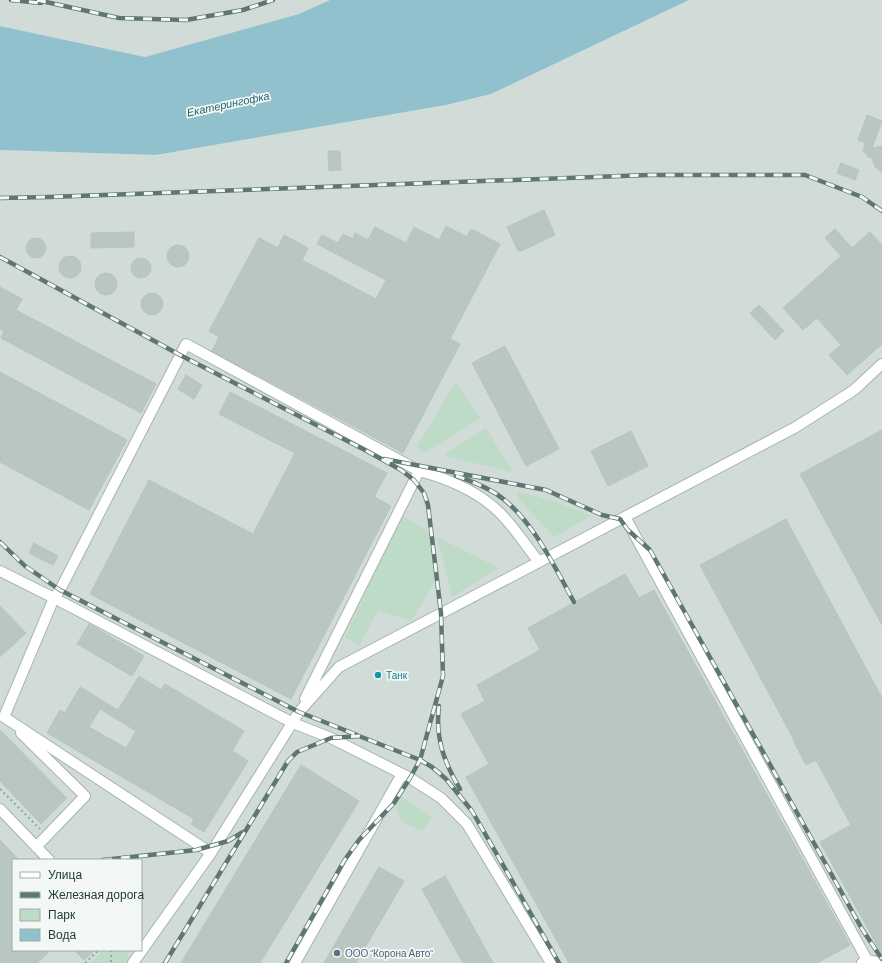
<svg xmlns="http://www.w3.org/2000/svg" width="882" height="963" viewBox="0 0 882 963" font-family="Barlow,sans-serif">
  <rect width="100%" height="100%" fill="#e3ece8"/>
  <path fill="#d1dbd7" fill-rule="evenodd" d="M0,0H330L300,14L145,57L0,26Z
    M689,0H882V963H0V150L156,155L446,105L491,94ZM13,860H141V950H13Z"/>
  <path fill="#bedbc7" d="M455,382L481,418L424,453L417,447Z
    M486,428L513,472L449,457L445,454Z
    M517,491L554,501L591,516L554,537L518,498Z
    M402,515L428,531L437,577L411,621L378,610L359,646L345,637Z
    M437,537L499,568L452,597Z
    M401,796L432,818L422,831L402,822L395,806Z
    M104,950H126C128,954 130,959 127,963H90Z"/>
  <path fill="#90c1cc" d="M330,0H689L491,94L446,105L156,155L0,150V26L145,57L299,14Z"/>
  <path fill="#b9c6c1" stroke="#b6c5bf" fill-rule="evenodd" d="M867,115L882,121L872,148L882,146V172L875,167L872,158L868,157L863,150L866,143L858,140Z
    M328,151H340L341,170L329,171Z
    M841,163L859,170L855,180L837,173Z
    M544,210L555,235L521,251H518L507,227Z
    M446,226L467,237L471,229L500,244L450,339L460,344L403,453L212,351L219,337L209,331L259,238L278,248L284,235L308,248L302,260L376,299L386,280L317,244L322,235L338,243L343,234L353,239L355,233L368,240L375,227L406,243L414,227L439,240Z
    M835,229L852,248L870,232L882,245V344L847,375L829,355L841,345L817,318L803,330L783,308L841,256L825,238Z
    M134,232V247L91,248V233Z
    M26 248a10 10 0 1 1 20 0a10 10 0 1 1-20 0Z
    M167 256a11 11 0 1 1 22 0a11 11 0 1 1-22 0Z
    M59 267a11 11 0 1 1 22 0a11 11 0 1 1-22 0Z
    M131 268a10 10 0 1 1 20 0a10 10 0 1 1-20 0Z
    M95 284a11 11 0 1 1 22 0a11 11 0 1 1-22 0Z
    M0,287L22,299L16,310L156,384L141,413L1,338L4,331L0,329Z
    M141 304a11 11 0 1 1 22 0a11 11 0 1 1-22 0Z
    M759,305L784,331L775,340L750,313Z
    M505,346L559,449L526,466L472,363Z
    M0,372L127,440L89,510L0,462Z
    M186,375L202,385L194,399L178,389Z
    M230,392L387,473L374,497L391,506L291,699L90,594L149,480L253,534L295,453L219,414Z
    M882,430V625L800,474Z
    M631,431L648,466L608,486L591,451Z
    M786,519L882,698V954L820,842L851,825L816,760L806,765L794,742H795L700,565Z
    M34,543L58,556L53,565L29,553Z
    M625,574L639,598L654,590L850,945L817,963H569L466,777L489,764L461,714L485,701L477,685L540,650L528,628Z
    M0,606L26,633L0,657Z
    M89,624L144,656L132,676L77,644Z
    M139,676L161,690L165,684L244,731L232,751L248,761L204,832L191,824L194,819L47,733L60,710L65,713L80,687L118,710ZM100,709L136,731L126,748L89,727Z
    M0,730L67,798L41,824L0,781Z
    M301,765L359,801L260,963H181Z
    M0,840L19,860H13V950H51L37,963H0Z
    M379,867L404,881L356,963H324Z
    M445,876L493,963H463L422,889Z
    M74,950H95L84,960Z"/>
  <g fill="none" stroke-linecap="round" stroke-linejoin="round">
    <g stroke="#a6b4af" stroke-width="12">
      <path id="minor" d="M625,517L867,960L862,963
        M0,571L54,598L293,723L331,738L410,778L441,798L467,824L551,963
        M305,699L419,471
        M21,733L85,796L36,847
        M0,809L49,860
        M211,853L4,717L54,598L60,590L186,344L419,471C449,479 478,491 500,513C515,528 526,546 539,562
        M867,960L882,963
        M133,963L211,853L299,712L339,667L796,427L854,390L882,364
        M295,963L402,774"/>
    </g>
    <path stroke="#86ada2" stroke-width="2" stroke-dasharray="2 3" stroke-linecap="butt" d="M0,789L40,829
      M111,950V963
      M85,963L99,950"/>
    <use href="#minor" stroke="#fff" stroke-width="10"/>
    <g stroke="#5f7771" stroke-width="4.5">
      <path id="rail" d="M11,0L41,3
        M37,0L119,18L186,20L243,10L273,0
        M0,198L49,197L648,175H805L862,197L882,211
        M0,257L180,355L365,450L401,470L414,480L424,493L428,505L441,613L443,676L420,760L410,778L394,803L359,840L344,861L286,963
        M384,459L546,490L602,515L620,519L628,530L650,550L862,929L882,959
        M456,476C469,480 483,486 495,493C531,516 554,566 574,602
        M0,542L25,566L60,590L299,712L357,735
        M439,706C435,738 444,762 460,789
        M103,860L196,850L228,841L243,832
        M165,963L288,761L297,752L331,738L359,736L420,760L432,767L446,779L472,811L559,963"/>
    </g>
    <use href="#rail" stroke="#f3f8f6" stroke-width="3" stroke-dasharray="9" stroke-linecap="butt"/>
  </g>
  <circle fill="#0f9aa8" stroke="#f3f8f6" stroke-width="1.5" cx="378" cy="675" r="4"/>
  <circle fill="#5c6f8a" stroke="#f3f8f6" stroke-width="1.5" cx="337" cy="953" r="4"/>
  <g text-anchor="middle" stroke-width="3.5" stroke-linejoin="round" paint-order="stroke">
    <g font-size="10" fill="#0d838f" stroke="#f3f8f6" text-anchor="start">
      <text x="386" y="679">Танк</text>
    </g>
    <g font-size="10" fill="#4e5e75" stroke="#f3f8f6" text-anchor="start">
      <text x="345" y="957">ООО "Корона Авто"</text>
    </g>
    <g font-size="11" font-style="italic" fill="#236373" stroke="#f3f8f6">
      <text transform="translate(228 104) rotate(-12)" y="4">Екатерингофка</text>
    </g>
  </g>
  <rect x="12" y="859" width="130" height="92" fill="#f3f8f6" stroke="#a0ada9"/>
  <rect x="20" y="872" width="20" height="6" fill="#ffffff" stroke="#a0ada9"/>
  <text x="48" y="879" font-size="12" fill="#243c36">Улица</text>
  <rect x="20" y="892" width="20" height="6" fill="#5f7771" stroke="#a0ada9"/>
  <text x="48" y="899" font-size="12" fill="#243c36">Железная дорога</text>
  <rect x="20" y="909" width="20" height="12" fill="#bedbc7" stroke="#a0ada9"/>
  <text x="48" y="919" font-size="12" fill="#243c36">Парк</text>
  <rect x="20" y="929" width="20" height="12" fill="#90c1cc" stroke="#a0ada9"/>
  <text x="48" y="939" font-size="12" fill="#243c36">Вода</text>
</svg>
